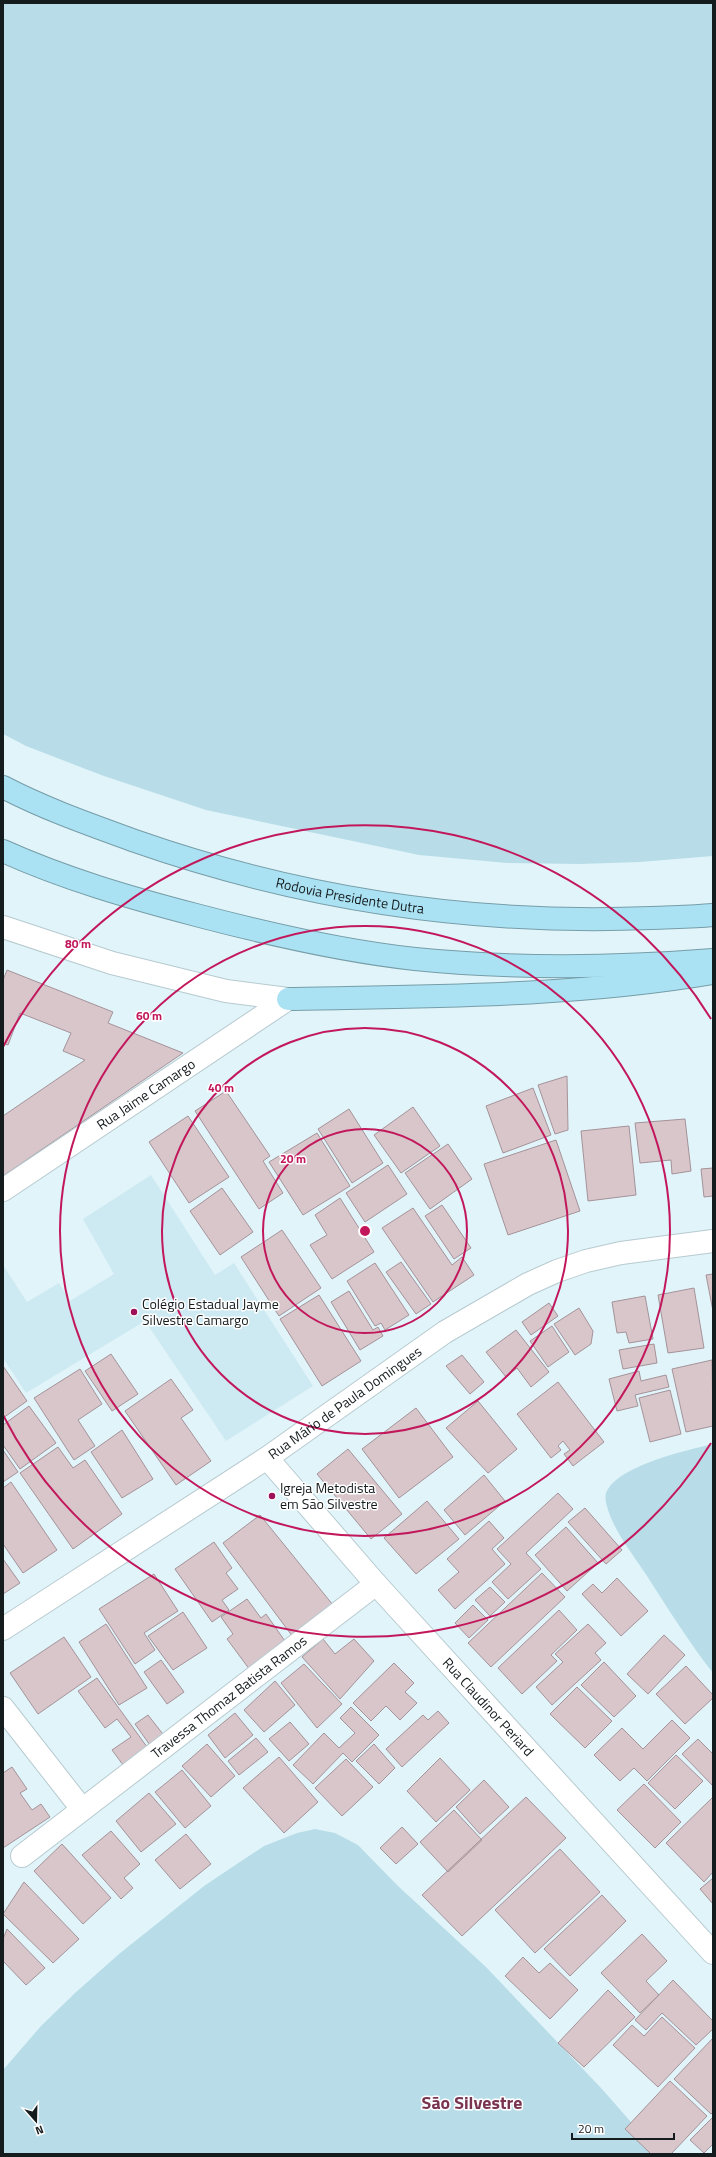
<svg xmlns="http://www.w3.org/2000/svg" width="716" height="2157" viewBox="0 0 716 2157" font-family="'Titillium Web',sans-serif">
  <rect width="100%" height="100%" fill="#e1f4fa"/>
  <path fill="#cde9f2" d="M151,1175L215,1275L234,1263L313,1386L226,1441L145,1321L26,1393L3,1358V1265L27,1302L59,1283L70,1301L114,1274L83,1219Z"/>
  <path fill="#b9dde8" d="M3,3H713V856L640,862L580,864L507,863L419,855L206,810L101,775L26,746L3,734Z
    M713,1444V1673C688,1641 667,1607 645,1573C633,1555 619,1537 611,1518C608,1509 602,1497 608,1489C622,1465 687,1450 713,1444Z
    M315,1829L335,1833L358,1845L398,1886L486,1967L602,2089L659,2154H3V2070L41,2026L75,1993L119,1954L204,1886L264,1846L297,1833Z"/>
  <path fill="#d8c6cb" stroke="#a49399" d="M7,970L113,1012L108,1023L183,1053L3,1176V1116L85,1060L63,1051L71,1033L20,1013L8,1045L3,1043V980Z
    M567,1076L568,1130L555,1134L538,1085Z
    M533,1088L551,1135L503,1153L486,1106Z
    M226,1091L270,1156L263,1161L283,1193L259,1209L195,1111Z
    M413,1107L440,1146L401,1173L374,1135Z
    M349,1109L383,1163L352,1183L318,1129Z
    M188,1116L229,1177L189,1203L149,1142Z
    M685,1119L691,1171L672,1174L671,1160L640,1163L635,1123Z
    M629,1126L636,1195L588,1201L581,1131Z
    M317,1133L350,1186L303,1215L269,1162Z
    M556,1140L580,1211L508,1235L484,1164Z
    M448,1144L472,1179L430,1209L405,1173Z
    M388,1165L407,1194L365,1222L346,1193Z
    M713,1168V1196L704,1197L701,1169Z
    M222,1188L253,1232L220,1255L190,1211Z
    M340,1198L374,1252L332,1279L310,1245L327,1235L315,1215Z
    M442,1205L471,1248L454,1259L425,1216Z
    M413,1208L452,1265L462,1257L474,1275L433,1302L382,1228Z
    M282,1230L321,1288L279,1316L241,1257Z
    M401,1262L431,1304L416,1314L386,1272Z
    M375,1263L409,1315L385,1330L381,1323L375,1326L347,1281Z
    M713,1274V1311L706,1275Z
    M694,1288L704,1348L668,1353L658,1295Z
    M349,1291L373,1330L378,1327L383,1336L360,1350L331,1302Z
    M319,1295L361,1361L322,1386L280,1319Z
    M645,1296L653,1339L629,1343L626,1332L617,1333L612,1302Z
    M549,1303L558,1316L531,1335L522,1322Z
    M579,1308L593,1331L591,1344L575,1355L554,1324Z
    M552,1326L569,1352L548,1367L530,1341Z
    M516,1330L549,1372L531,1387L517,1368L506,1377L486,1352Z
    M654,1344L657,1363L623,1369L619,1350Z
    M111,1354L138,1394L112,1411L85,1371Z
    M462,1355L484,1382L470,1394L446,1366Z
    M712,1360L713,1426L686,1432L672,1369Z
    M3,1366L27,1401L3,1418Z
    M80,1369L102,1404L78,1420L95,1446L74,1460L34,1398Z
    M639,1371L641,1381L666,1375L669,1387L635,1395L638,1406L617,1411L609,1379Z
    M171,1379L193,1410L181,1418L211,1461L176,1485L125,1411Z
    M558,1382L604,1442L573,1466L564,1454L570,1450L563,1441L558,1446L561,1450L551,1458L517,1414Z
    M670,1390L681,1434L650,1442L639,1398Z
    M478,1401L517,1449L488,1473L446,1428Z
    M29,1406L56,1443L20,1469L3,1445V1425Z
    M416,1408L453,1457L399,1498L362,1449Z
    M122,1430L153,1479L122,1498L91,1452Z
    M58,1447L73,1468L85,1460L122,1514L73,1549L20,1473Z
    M348,1449L402,1514L371,1539L317,1474Z
    M3,1450L18,1472L3,1482Z
    M484,1475L505,1501L465,1535L444,1510Z
    M11,1482L57,1550L23,1573L3,1544V1488Z
    M558,1493L573,1509L526,1553L541,1569L508,1599L492,1582L511,1564L497,1549Z
    M427,1501L459,1539L416,1574L384,1538Z
    M585,1508L622,1550L606,1564L568,1522Z
    M260,1515L333,1605L293,1637L223,1543Z
    M489,1521L504,1538L492,1549L505,1564L455,1609L438,1590L459,1572L447,1559Z
    M566,1527L598,1563L567,1591L535,1555Z
    M214,1542L232,1568L226,1573L238,1589L222,1600L229,1610L212,1622L175,1569Z
    M3,1559L20,1583L3,1594Z
    M542,1573L565,1597L491,1667L468,1643Z
    M154,1574L178,1611L144,1633L155,1650L135,1664L99,1609Z
    M617,1578L648,1611L621,1636L582,1594L593,1584L602,1593Z
    M490,1587L505,1602L490,1616L475,1600Z
    M247,1599L261,1618L266,1614L287,1644L250,1670L227,1639L233,1634L221,1617Z
    M473,1605L488,1620L469,1638L455,1623Z
    M559,1610L577,1630L551,1655L557,1661L522,1694L498,1668Z
    M183,1612L207,1648L173,1670L148,1636Z
    M106,1624L147,1688L119,1705L79,1642Z
    M588,1624L606,1643L595,1653L601,1660L552,1705L536,1687L563,1662L555,1654Z
    M664,1635L685,1655L648,1694L627,1674Z
    M64,1637L91,1677L38,1714L10,1673Z
    M323,1639L335,1654L354,1639L374,1661L340,1699L302,1657Z
    M161,1660L184,1692L167,1704L144,1672Z
    M604,1662L636,1696L614,1717L581,1685Z
    M394,1663L414,1683L405,1692L417,1703L400,1720L386,1706L371,1721L353,1703Z
    M304,1664L342,1704L317,1728L281,1683Z
    M686,1666L713,1695V1698L685,1724L656,1694Z
    M97,1678L150,1751L126,1769L112,1750L131,1737L117,1719L105,1728L78,1691Z
    M275,1681L295,1705L264,1732L244,1710Z
    M577,1687L612,1721L585,1748L550,1714Z
    M351,1707L379,1735L352,1762L343,1753L313,1784L293,1765L324,1733L339,1748L355,1733L340,1718Z
    M438,1711L449,1723L402,1767L386,1749L423,1715L428,1720Z
    M235,1713L253,1735L225,1758L208,1735Z
    M148,1715L166,1738L152,1748L135,1724Z
    M672,1720L690,1738L647,1781L634,1768L620,1781L594,1755L622,1728L643,1749Z
    M290,1722L309,1744L289,1761L269,1739Z
    M256,1738L268,1752L239,1775L228,1761Z
    M698,1739L713,1754V1786L682,1754Z
    M207,1744L235,1776L211,1797L182,1766Z
    M374,1744L395,1768L379,1784L356,1761Z
    M676,1755L703,1781L675,1809L648,1783Z
    M279,1757L318,1802L284,1833L243,1788Z
    M440,1758L470,1790L436,1822L407,1791Z
    M346,1759L373,1787L342,1816L315,1788Z
    M12,1767L27,1789L20,1793L32,1810L41,1804L50,1817L3,1848V1773Z
    M182,1770L211,1806L185,1828L155,1792Z
    M484,1780L509,1807L480,1834L456,1807Z
    M644,1784L681,1822L655,1848L617,1810Z
    M149,1793L176,1824L141,1852L116,1821Z
    M526,1797L566,1838L462,1936L422,1895Z
    M713,1797V1872L704,1882L666,1843Z
    M454,1810L482,1840L448,1872L420,1842Z
    M402,1827L418,1844L396,1864L380,1848Z
    M111,1831L140,1864L124,1878L133,1888L121,1899L82,1855Z
    M186,1834L211,1864L180,1889L155,1860Z
    M62,1844L111,1898L83,1924L34,1871Z
    M560,1849L600,1892L535,1953L495,1910Z
    M713,1878V1904L700,1889Z
    M24,1882L79,1939L53,1963L3,1914Z
    M602,1895L626,1921L570,1976L544,1949Z
    M7,1929L45,1968L26,1985L3,1961V1939Z
    M642,1934L667,1961L646,1981L659,1995L640,2013L601,1973Z
    M523,1957L539,1973L550,1963L578,1990L550,2019L505,1976Z
    M673,1980L713,2021V2029L696,2045L662,2013L646,2030L635,2020Z
    M608,1990L635,2017L584,2067L558,2043Z
    M662,2017L695,2048L658,2087L613,2045L632,2025L644,2036Z
    M713,2038V2112L711,2114L674,2079Z
    M670,2081L707,2116L671,2154H651L625,2129Z
    M713,2117V2144L704,2153L690,2140Z"/>
  <g fill="none" stroke-linecap="round" stroke-linejoin="round">
    <g stroke="#b7cad0" stroke-width="24">
      <g id="minor">
        <path d="M3,927L112,963L226,991L288,999"/>
        <path id="s1" d="M3,1190L288,999"/>
        <path id="s2" d="M267,1458L376,1584L713,1953"/>
        <path id="s3" d="M3,1629L267,1458L445,1332L528,1284L557,1271L586,1261L621,1253L713,1241"/>
        <path d="M3,1708L82,1809"/>
        <path id="s4" d="M22,1856L376,1584"/>
      </g>
    </g>
    <g stroke="#769da8" stroke-width="24">
      <g id="highway">
        <path id="s5" d="M3,787C45,809 91,825 135,841C301,899 476,925 651,918C671,917 692,917 713,915"/>
        <path d="M3,851C65,879 131,898 196,915C268,934 341,951 415,959C514,969 613,968 713,960"/>
        <path d="M288,999C430,996 572,997 713,973"/>
      </g>
    </g>
    <use href="#minor" stroke="#fff" stroke-width="22"/>
    <use href="#highway" stroke="#abe2f3" stroke-width="22"/>
  </g>
  <g fill="none" stroke="#c2185b" stroke-width="2">
    <circle cx="365" cy="1231" r="102"/>
    <circle cx="365" cy="1231" r="203"/>
    <circle cx="365" cy="1231" r="305"/>
    <path d="M711 1443A406 406 0 0 1 3 1415M3 1047A406 406 0 0 1 711 1019"/>
  </g>
  <g fill="#9f105b" stroke="#fff" stroke-width="1.5">
    <circle cx="134" cy="1312" r="4"/>
    <circle cx="272" cy="1496" r="4"/>
  </g>
  <g text-anchor="middle" stroke-width="3" stroke-linejoin="round" paint-order="stroke">
    <g font-size="14" fill="#151c1e" stroke="#fff">
      <text dy="5" stroke="none"><textPath href="#s5" startOffset="365">Rodovia Presidente Dutra</textPath></text>
      <text dy="5" stroke="none"><textPath href="#s1" startOffset="172">Rua Jaime Camargo</textPath></text>
      <text dy="5" stroke="none"><textPath href="#s3" startOffset="410">Rua Mário de Paula Domingues</textPath></text>
      <text dy="5" stroke="none"><textPath href="#s4" startOffset="261">Travessa Thomaz Batista Ramos</textPath></text>
      <text dy="5" stroke="none"><textPath href="#s2" startOffset="333">Rua Claudinor Periard</textPath></text>
    </g>
    <g font-size="14" fill="#151c1e" stroke="#fff" text-anchor="start">
      <text x="142" y="1309">Colégio Estadual Jayme<tspan x="142" dy="16">Silvestre Camargo</tspan></text>
      <text x="280" y="1493">Igreja Metodista<tspan x="280" dy="16">em São Silvestre</tspan></text>
    </g>
    <g font-size="18" font-weight="bold" fill="#783450" stroke="#fff">
      <text x="472" y="2109">São Silvestre</text>
    </g>
  </g>
  <circle cx="365" cy="1231" r="6" fill="#c2185b" stroke="#fff" stroke-width="2"/>
  <g font-size="12" text-anchor="middle" font-weight="bold" fill="#c2185b" stroke="#fff" stroke-width="3" stroke-linejoin="round" paint-order="stroke">
    <text x="78" y="948">80 m</text>
    <text x="149" y="1020">60 m</text>
    <text x="221" y="1092">40 m</text>
    <text x="293" y="1163">20 m</text>
  </g>
  <rect width="716" height="2157" fill="none" stroke="#151c1e" stroke-width="8"/>
  <g transform="translate(36 2121) rotate(160)" stroke="#ffffff" stroke-width="3" paint-order="stroke">
  <path d="M0-3L7 15L0 10L-7 15Z" fill="#151c1e"/>
  <text y="-6" font-size="11" font-weight="bold" text-anchor="middle" fill="#151c1e">N</text>
  </g>
  <path d="M572 2133v6h102v-6" fill="none" stroke="#151c1e" stroke-width="2"/>
  <text x="578" y="2133" font-size="12" fill="#151c1e" stroke="#ffffff" stroke-width="3" paint-order="stroke">20 m</text>
</svg>
